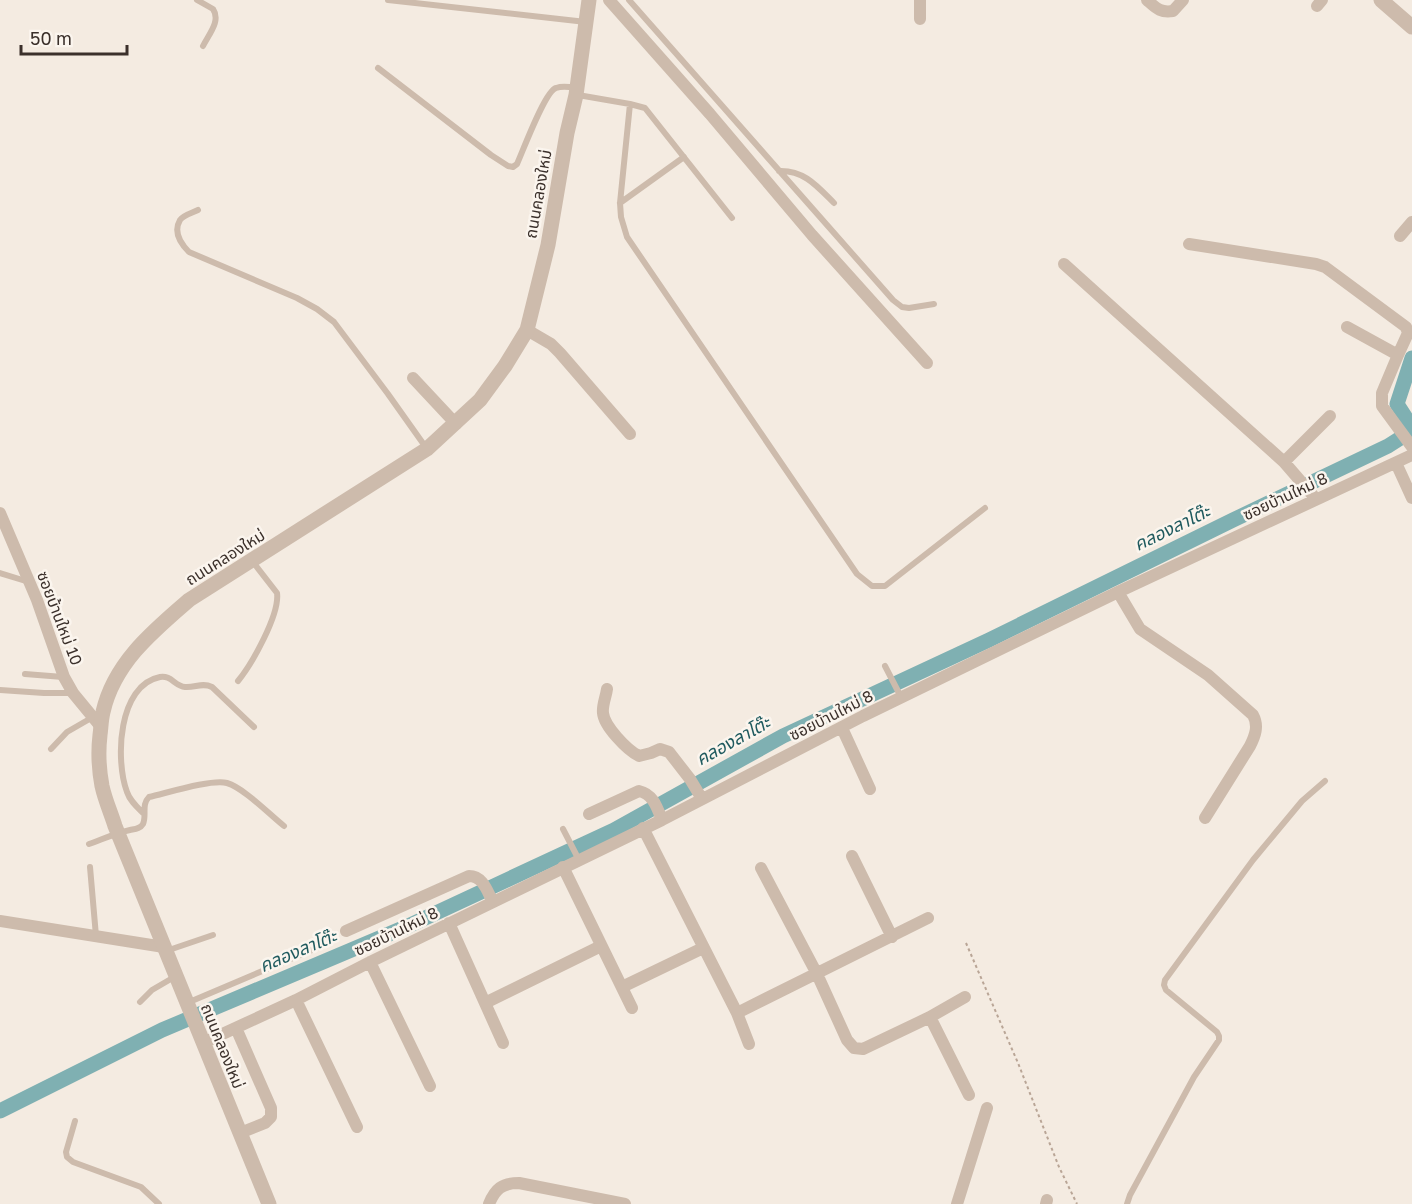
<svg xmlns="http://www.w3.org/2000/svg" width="1412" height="1204" viewBox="0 0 1412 1204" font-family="'Golos Text','Noto Sans Thai',sans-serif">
  <rect width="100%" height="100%" fill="#f4ebe1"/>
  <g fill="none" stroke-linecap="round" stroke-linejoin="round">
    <path stroke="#7fb0b2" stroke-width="15" d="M0,1111L162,1030L408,926L614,830L783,736L989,640L1233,520L1388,446L1410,432L1406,418L1397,404L1412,358"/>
    <path stroke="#b9a596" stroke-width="2" stroke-dasharray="3 3" stroke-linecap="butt" d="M966,943L1018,1063L1059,1167L1077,1204"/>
    <path stroke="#cdbbac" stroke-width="6" d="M197,0L213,9C221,21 209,34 203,46
      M388,0L586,22
      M629,0L893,300L902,307L909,308L934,304
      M378,68L491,155L508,166L513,167L517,164C523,151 545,91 556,88C562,86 570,87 575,88
      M578,95L630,104L645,108L732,218
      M630,104L620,203L621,217L627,237L857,574L872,586H885L985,508
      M779,171C804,170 817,186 834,203
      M620,203L684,157
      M198,210C192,213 183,215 180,220C173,232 181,244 189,252L297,298L317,309L334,322L388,394L427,449
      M0,573L29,582
      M885,666L901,697
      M25,674L63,677
      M238,681C252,664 280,614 277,593L253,562
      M0,690L44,693H72
      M51,749L67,732L93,717
      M144,814C137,807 130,801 127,792C115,760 118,685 160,677C171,675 175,686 185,687C195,688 202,682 212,687L254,727
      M563,829L579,860
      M89,844C103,839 116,833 130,830C135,829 140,829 143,824C147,815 141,805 149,797C167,793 211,779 227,783C244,788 270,815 284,826
      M90,867L96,936
      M166,951L213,935
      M140,1002L152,990L176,976
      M187,1003L319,947
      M75,1121L66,1152L67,1157L73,1162L141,1187L159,1204
      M1127,1204L1130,1195L1194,1077L1219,1040V1036L1217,1032L1166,990L1164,985L1165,980L1253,860L1302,801L1325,781"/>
    <path stroke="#cdbbac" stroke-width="12" d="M609,0L710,114L812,235L927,363
      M920,0V19
      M1147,0C1156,8 1160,13 1173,11L1183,0
      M1317,6L1322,0
      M1400,236L1412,222
      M1189,244L1316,264L1325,267L1406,327L1408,333L1398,355
      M1064,264L1284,462L1316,499
      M1347,327L1398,355L1382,393V406L1412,447
      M527,330L551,344L560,353L630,434
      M413,378L456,424
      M1284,462L1330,416
      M1396,463L1412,498
      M0,513L37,600L64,677L73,693L101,727
      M1118,592L1140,629L1208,675L1253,715C1259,726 1255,736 1250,746L1205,818
      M607,689C606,697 602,705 603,713C604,726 627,750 639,756L651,753L660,749L669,752L690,779L702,799
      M842,728L870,789
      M589,814L639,791C653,794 657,807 662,820
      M643,828L737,1013L749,1044
      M852,856L892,937
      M563,867L632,1008
      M761,868L817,974L847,1040L854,1048L863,1049L930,1017L969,1095
      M0,921L164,947
      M449,923L503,1043
      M346,931L469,876C483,876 487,891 493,902
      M370,962L430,1086
      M622,987L703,948
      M296,1000L357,1127
      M485,1003L601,946
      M737,1013L928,918
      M930,1017L965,997
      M236,1028L271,1108V1117L265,1123L240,1133
      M203,1043L296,1000L370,962L662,820L863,716L1118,592L1412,455
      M489,1204C495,1189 502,1183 519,1183L625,1204
      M957,1204L987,1108
      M1046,1204L1047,1200"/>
    <path stroke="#cdbbac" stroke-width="15" d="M1381,0L1412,27
      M269,1204L115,826C111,813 105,800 102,786C99,770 98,752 100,735C101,728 101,720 103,712C114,663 153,631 189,600L427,449L480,400L505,366L527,330L548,245L567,133L576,95L589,0"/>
  </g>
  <g text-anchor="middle" stroke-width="5" stroke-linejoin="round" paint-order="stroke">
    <g font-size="16" fill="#3b302b" stroke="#fbf5ee">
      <text transform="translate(538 194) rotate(-80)" y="6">ถนนคลองใหม่</text>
      <text transform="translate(1285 496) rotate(-25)" y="6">ซอยบ้านใหม่ 8</text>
      <text transform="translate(225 557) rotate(-32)" y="6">ถนนคลองใหม่</text>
      <text transform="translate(60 618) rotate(69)" y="6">ซอยบ้านใหม่ 10</text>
      <text transform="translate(831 715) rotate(-27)" y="6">ซอยบ้านใหม่ 8</text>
      <text transform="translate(396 931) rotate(-26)" y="6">ซอยบ้านใหม่ 8</text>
      <text transform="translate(223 1046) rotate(68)" y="6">ถนนคลองใหม่</text>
    </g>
    <g font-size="18" font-style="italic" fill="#1f5a5e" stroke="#fbf5ee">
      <text transform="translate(1172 528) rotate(-26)" y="6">คลองลาโต๊ะ</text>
      <text transform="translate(733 741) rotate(-29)" y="6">คลองลาโต๊ะ</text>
      <text transform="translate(298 951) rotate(-23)" y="6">คลองลาโต๊ะ</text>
    </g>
  </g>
  <path d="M21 45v9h106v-9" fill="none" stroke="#3b302b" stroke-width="3"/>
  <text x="30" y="45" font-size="18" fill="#3b302b" stroke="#fbf5ee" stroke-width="4.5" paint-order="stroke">50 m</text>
</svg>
